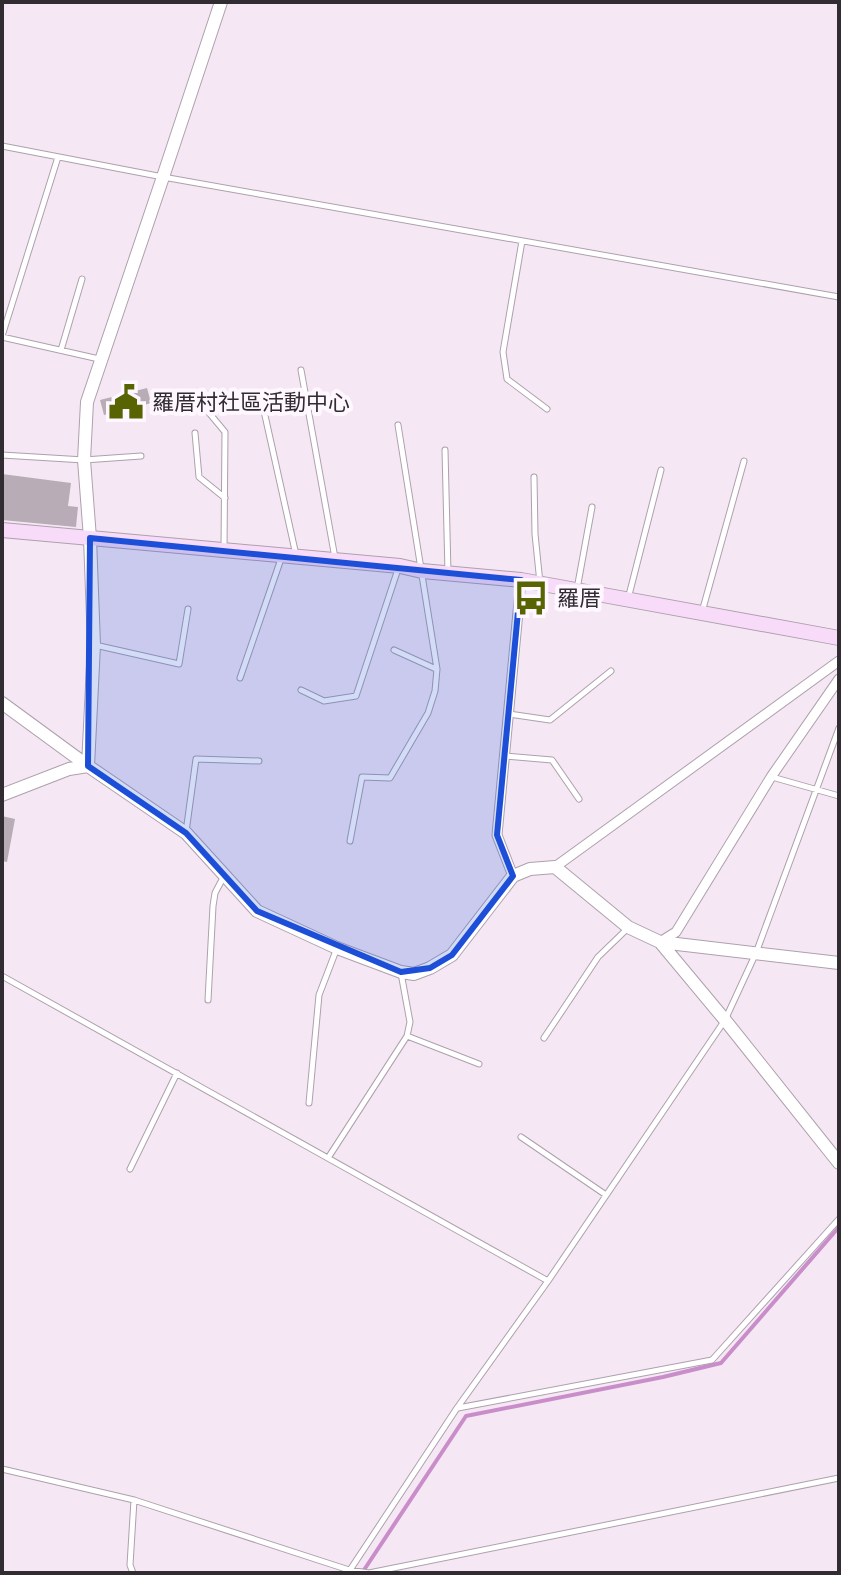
<svg xmlns="http://www.w3.org/2000/svg" width="841" height="1575" viewBox="0 0 841 1575" font-family="'Roboto Condensed','Noto Sans TC',sans-serif">
  <rect width="100%" height="100%" fill="#f5e8f4"/>
  <g fill="none" stroke-linecap="round" stroke-linejoin="round">
    <path stroke="#c98ec9" stroke-width="4" d="M362,1573L466,1416L663,1377L721,1363L839,1227"/>
  </g>
  <path fill="#b8acb7" d="M147,388L151,403L134,408V412L121,415L120,411L104,415L100,400Z
    M2,474L71,483L68,506L78,507L76,527L2,520Z
    M2,816L15,819L7,862L2,861Z"/>
  <g fill="none" stroke-linecap="round" stroke-linejoin="round">
    <g stroke="#ada1ad" stroke-width="7">
      <path id="service" d="M2,146L163,177L839,297
        M522,241L503,352L507,379L547,409
        M2,336L58,157
        M2,337L99,359
        M61,350L82,279
        M301,370L335,558
        M262,402L296,555
        M205,408L225,432L224,549
        M195,433L199,477L225,498
        M445,450L448,573
        M2,455L84,460L141,456
        M534,477L535,534L540,583
        M577,589L592,507
        M628,599L661,470
        M702,612L744,461
        M95,645L179,664L188,609
        M394,650L436,669
        M240,678L282,556
        M301,690L324,701L356,696L399,566
        M509,714L550,720L611,671
        M505,756L552,760L579,799
        M772,777L839,796
        M186,832L196,759L259,761
        M350,841L362,777L390,778L428,713L435,691L437,669L398,425
        M2,976L548,1281
        M208,1000L213,906L215,893L224,876
        M407,1036L479,1064
        M544,1038L598,957L628,928
        M309,1103L319,995L337,948
        M521,1137L606,1195
        M328,1158L407,1036L410,1022L401,973
        M130,1169L177,1073
        M458,1408L712,1360L839,1219
        M2,1469L134,1500L349,1570L369,1573L839,1478
        M133,1573L130,1565L134,1500
        M348,1573L457,1408L548,1281L725,1020L756,953L839,728"/>
    </g>
    <g stroke="#ada1ad" stroke-width="11">
      <path id="minor" d="M555,867L839,661
        M513,876L497,835L521,580
        M660,942L676,932L771,777L839,679"/>
    </g>
    <g stroke="#ada1ad" stroke-width="14">
      <path id="tertiary" d="M2,703L88,766L186,833L257,911L337,948L401,972L414,974L430,968L452,955L513,876L530,869L555,867L628,927L660,942L839,963
        M88,766L94,645L90,538L84,460L87,402L163,177L221,2
        M2,795L69,769L88,766
        M660,942L725,1020L839,1163"/>
    </g>
    <g stroke="#ada1ad" stroke-width="16">
      <path id="secondary" d="M2,530L400,566L422,571L521,580L839,638"/>
    </g>
    <use href="#service" stroke="#fff" stroke-width="5"/>
    <use href="#minor" stroke="#fff" stroke-width="9"/>
    <use href="#tertiary" stroke="#fff" stroke-width="12"/>
    <use href="#secondary" stroke="#f8dbf8" stroke-width="14"/>
  </g>
  <path fill="#1d4ed8" fill-opacity="0.2" stroke="#1d4ed8" stroke-width="6" stroke-linejoin="round" d="M90,538L521,580L497,835L513,876L452,955L430,968L401,972L257,911L186,833L88,766Z"/>
  <defs>
    <g id="civic-bare" transform="scale(2.76)"><path d="M-.6-6.5H3V-4.5H.6V-3L4-1V1h2V6H-6V1h2V-1L-.6-3ZM-1.2 2.5V6h2.4V2.5Z" fill="#586302" stroke="#fff7ff" stroke-width="2.5" paint-order="stroke"/></g>
    <g id="bus-bare" transform="scale(2.76)"><path d="M-5-6H5V4H4V6H2V4H-2V6H-4V4H-5ZM-3.5-4V0h7V-4ZM-3.5 1.2v1.5H-2V1.2ZM2 1.2v1.5H3.5V1.2Z" fill="#586302" stroke="#fff7ff" stroke-width="2.5" paint-order="stroke"/></g>
  </defs>
  <g fill-rule="evenodd">
    <use href="#civic-bare" x="126" y="402"/>
    <use href="#bus-bare" x="531" y="598"/>
  </g>
  <g text-anchor="middle" stroke-width="8" stroke-linejoin="round" paint-order="stroke">
    <g font-size="22" fill="#312c31" stroke="#fff7ff" text-anchor="start">
      <text x="152" y="410">羅厝村社區活動中心</text>
      <text x="557" y="606">羅厝</text>
    </g>
  </g>
  <rect width="841" height="1575" fill="none" stroke="#312c31" stroke-width="8"/>
</svg>
